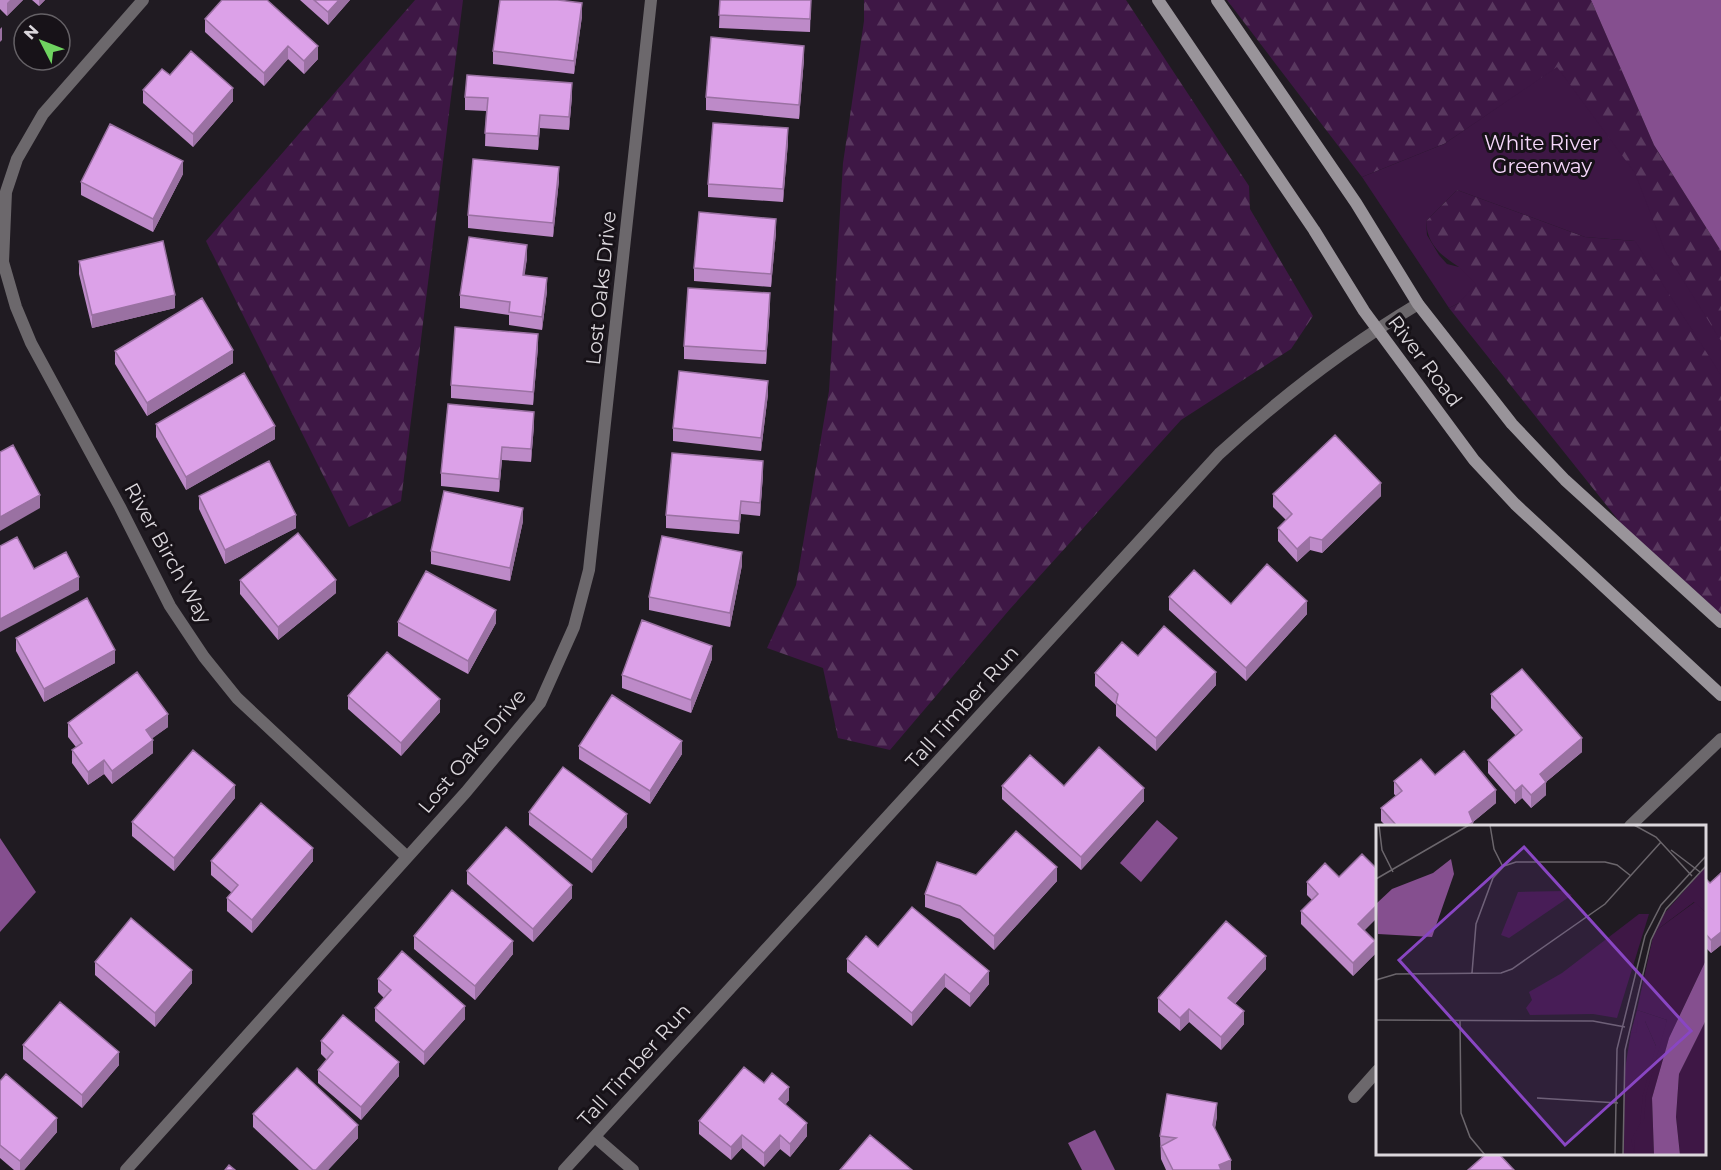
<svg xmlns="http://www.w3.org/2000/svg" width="1721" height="1170" viewBox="0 0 1721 1170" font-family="Montserrat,sans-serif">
  <defs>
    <pattern id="forest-firs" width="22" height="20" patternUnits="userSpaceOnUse" patternTransform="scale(1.5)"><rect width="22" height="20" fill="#3e1745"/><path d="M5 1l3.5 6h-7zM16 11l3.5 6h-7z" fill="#59385f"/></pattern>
  </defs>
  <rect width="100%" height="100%" fill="#201b22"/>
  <path fill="url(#forest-firs)" d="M415,0H463L401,501L349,527L206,241Z
    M864,0H1126L1249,186L1250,209L1313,316L1291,349L1181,420L1010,609L890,750L838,738L823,668L767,648L796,585L829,391L843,163L864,21Z
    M1227,0H1591L1654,145L1721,251V622L1635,541L1449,308L1459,303V267C1440,255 1427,244 1426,221L1457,190L1585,237L1635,241L1557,68L1444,144L1362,177Z"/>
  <path fill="#3e1745" d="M1557,67L1635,173L1665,251L1721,341V375L1635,241L1585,237L1457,190L1426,221L1427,235L1439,255L1447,264L1459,267L1476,284L1459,303L1449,308L1362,177L1444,144Z"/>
  <path fill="#854f8f" d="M1591,0H1721V251L1654,145Z
    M1157,820L1178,838L1141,882L1120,863Z
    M0,838L36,892L0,932Z
    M1095,1130L1115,1170H1082L1068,1143Z"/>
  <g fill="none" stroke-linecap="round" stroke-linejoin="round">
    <path stroke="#6c686c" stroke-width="12" d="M143,0L43,114L17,159L6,192L3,262L16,307L31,343L120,507L170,606L204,657L237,698L406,856
      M1630,826L1721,739
      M1354,1097L1378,1070
      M595,1137L633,1170
      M126,1170L466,792L540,703L574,627L589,570L651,0
      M564,1170L1219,454C1280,398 1346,347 1418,304"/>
    <path stroke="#99949a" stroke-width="12" d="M1158,0L1314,230L1364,311L1474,460L1515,504L1721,695
      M1217,0L1356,203L1418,304L1512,424L1565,480L1721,622"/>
  </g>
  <path fill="#bd8ac8" d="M0,0H23L7,16L0,9Z
    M32,0H45L39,6Z
    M222,0L318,59L304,74L288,59L264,86L205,32V19Z
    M300,0H350L328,25Z
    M720,0H811L810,32L719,28Z
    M582,16L574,74L493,64V51Z
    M804,59L799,119L706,110V97Z
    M170,75L233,101L193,147L143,103V90Z
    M572,96L569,130L540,128L538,150L485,146L486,111L465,110V97Z
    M788,142L783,202L708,197V184Z
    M183,174L153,232L81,195V182Z
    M559,180L553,237L468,228V215Z
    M776,232L771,287L694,281V268Z
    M527,258L524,275L547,291L542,330L509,325V315L460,308V295Z
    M79,261L175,308L92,328L79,274Z
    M770,306L766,364L684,359V346Z
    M538,347L533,405L451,398V385Z
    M115,351L233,363L147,416L115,364Z
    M768,394L761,451L673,441V428Z
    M156,424L275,439L186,490L156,437Z
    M534,425L531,462L502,460L499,492L441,486V473Z
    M763,474L760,516L741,514L739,534L666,528V515Z
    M1273,494L1381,496L1322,553L1310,550L1297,562L1278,541V528L1286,520L1273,507Z
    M199,496L296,528L225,564L199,509Z
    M523,521L510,581L431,564V551Z
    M742,565L730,627L649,610V597Z
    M240,580L336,593L278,640L240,594Z
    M1169,597L1231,604L1307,614L1246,681L1169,610Z
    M398,622L496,623L468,674L398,636Z
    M16,638L115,663L44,702L16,651Z
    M1138,656L1216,685L1156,751L1116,716V705L1095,686V673Z
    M712,659L691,713L622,688V675Z
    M1491,694L1582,752L1546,782V795L1531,808L1522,798L1515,804L1488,773V760L1516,736L1491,708Z
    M348,696L440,712L401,756L348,709Z
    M68,723L168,727L152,738L153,753L112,784L104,774L88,785L72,763V750L76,747L68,737Z
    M579,746L682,754L650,804L579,759Z
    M1435,775L1496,803L1473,822V826H1386L1381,821V808L1396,796L1394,794V781Z
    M1002,786H1064L1144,801L1081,870L1002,799Z
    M235,798L174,871L132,836V822Z
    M529,812L627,827L592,873L529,825Z
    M211,861H313L252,933L227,911V898L232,893L211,875Z
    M467,871L572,898L533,942L467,884Z
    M1721,873V945L1711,953L1704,946V877L1710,883Z
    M976,875L1057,881L994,950L960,919L925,907V894Z
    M1307,882L1365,931L1375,954L1353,976L1301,924V911L1312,900L1307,895Z
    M414,936L513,954L475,1000L414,949Z
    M878,947L989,984L970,1007L945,987L912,1026L847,972V959Z
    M95,962L192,983L155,1027L95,975Z
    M1266,969L1235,1004L1244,1024L1221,1050L1189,1022L1180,1031L1158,1012V998Z
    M378,979L465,1019L424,1065L375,1021V1008L384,998L378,992Z
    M321,1041L399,1076L361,1120L318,1083V1070L327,1060L321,1054Z
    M23,1045L119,1065L82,1108L23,1059Z
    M0,1081L57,1132L24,1170H14L0,1158Z
    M764,1083L789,1100L785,1105L807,1136L790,1157L780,1149L764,1167L742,1148L731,1160L699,1134V1121Z
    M253,1114L358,1138L328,1170H299L253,1127Z
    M1217,1116L1215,1129L1231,1170H1166L1161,1159L1160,1136Z"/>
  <path fill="#9a71a2" d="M10,0H23L7,16V3Z
    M39,0H45L39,6Z
    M339,0H350L328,25V12Z
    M582,3V16L574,74V61Z
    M2,27V40L0,42V29Z
    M288,46V59L264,86V73Z
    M318,46V59L304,74V61Z
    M804,46V59L799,119V105Z
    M572,83V96L569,130V117Z
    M233,88V101L193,147V134Z
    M540,115V128L538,150V136Z
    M788,128V142L783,202V189Z
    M183,161V174L153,232V219Z
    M559,167V180L553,237V223Z
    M776,219V232L771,287V274Z
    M527,245V258L523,288V275Z
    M547,278V291L542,330V317Z
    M770,293V306L766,364V351Z
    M175,295V308L92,328V315Z
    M538,334V347L533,405V392Z
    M233,350V363L147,416V403Z
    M768,381V394L761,451V438Z
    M534,412V425L531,462V449Z
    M275,426V439L186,490V477Z
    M502,447V460L499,492V479Z
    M763,461V474L760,516V503Z
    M1381,483V496L1322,553V540Z
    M40,495V508L0,531V517Z
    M741,501V514L739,534V521Z
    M523,508V521L510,581V568Z
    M296,515V528L225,564V550Z
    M1310,537V550L1297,562V549Z
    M742,552V565L730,627V613Z
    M79,577V590L0,632V619Z
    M336,580V593L278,640V627Z
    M1307,601V614L1246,681V668Z
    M496,610V623L468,674V661Z
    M712,646V659L691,713V700Z
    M115,650V663L44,702V689Z
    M1216,672V685L1156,751V738Z
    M440,699V712L401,756V743Z
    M168,714V727L146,743V730Z
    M1582,738V752L1540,787V774Z
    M153,740V753L112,784V771Z
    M682,741V754L650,804V791Z
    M104,760V774L88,785V772Z
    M1546,782V795L1531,808V795Z
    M235,785V798L174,871V858Z
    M1522,785V798L1515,804V791Z
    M1144,788V801L1081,870V857Z
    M1496,790V803L1473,822V826H1467L1469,812Z
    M627,814V827L592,873V860Z
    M313,848V861L252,933V920Z
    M1057,867V881L994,950V936Z
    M572,885V898L533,942V929Z
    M1377,905V918L1358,937V924Z
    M1721,932V945L1711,953V940Z
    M513,941V954L475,1000V986Z
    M1375,941V954L1353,976V963Z
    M1266,956V969L1228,1011V998Z
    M192,970V983L155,1027V1013Z
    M989,971V984L970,1007V994Z
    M945,974V987L912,1026V1013Z
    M465,1006V1019L424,1065V1052Z
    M1189,1009V1022L1180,1031V1018Z
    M1244,1011V1024L1221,1050V1037Z
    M119,1052V1065L82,1108V1095Z
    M399,1062V1076L361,1120V1107Z
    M789,1087V1100L779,1112V1099Z
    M1217,1103V1116L1213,1138V1125Z
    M57,1118V1132L24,1170H20V1161Z
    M807,1123V1136L790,1157V1144Z
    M358,1125V1138L328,1170H316Z
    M742,1135V1148L731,1160V1147Z
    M780,1135V1149L764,1167V1153Z
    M1231,1160V1170H1219V1165Z"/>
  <path fill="#dca1e8" stroke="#9a71a2" stroke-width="1.5" d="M222,0H267L318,46L304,61L288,46L264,73L205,19Z
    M314,0H339L328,12Z
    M500,0H558L582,3L574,61L493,51Z
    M720,0H811L810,19L719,15Z
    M711,37L804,46L799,105L706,97Z
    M191,51L233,88L193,134L143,90L162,69L170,75Z
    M467,75L572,83L569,117L540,115L538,136L485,133L488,98L465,97Z
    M713,123L788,128L783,189L708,184Z
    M110,124L183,161L153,219L81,182Z
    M473,159L559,167L553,223L468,215Z
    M699,212L776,219L771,274L694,268Z
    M469,237L527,245L523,275L547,278L542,317L509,312L510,302L460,295Z
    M163,241L175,295L92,315L79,261Z
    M688,288L770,293L766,351L684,346Z
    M202,298L233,350L147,403L115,351Z
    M455,327L538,334L533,392L451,385Z
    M679,371L768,381L761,438L673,428Z
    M244,373L275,426L186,477L156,424Z
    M448,404L534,412L531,449L502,447L499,479L441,473Z
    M1335,435L1381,483L1322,540L1310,537L1297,549L1278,528L1292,514L1273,494Z
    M13,445L40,495L0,517V452Z
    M672,453L763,461L760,503L741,501L739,521L666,515Z
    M269,461L296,515L225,550L199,496Z
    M444,491L523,508L510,568L431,551Z
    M298,533L336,580L278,627L240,580Z
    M662,536L742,552L730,613L649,597Z
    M17,537L34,569L66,552L79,577L0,619V546Z
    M1267,564L1307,601L1246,668L1169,597L1194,570L1231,604Z
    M426,571L496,610L468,661L398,622Z
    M87,598L115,650L44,689L16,638Z
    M642,620L712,646L691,700L622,675Z
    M1164,626L1216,672L1156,738L1116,703L1118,694L1095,673L1122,642L1138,656Z
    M387,652L440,699L401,743L348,696Z
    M1522,669L1582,738L1540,774L1546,782L1531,795L1522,785L1515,791L1488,760L1522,730L1491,694Z
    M137,672L168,714L146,730L153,740L112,771L104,760L88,772L72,750L82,743L68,723Z
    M612,695L682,741L650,791L579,746Z
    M1099,747L1144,788L1081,857L1002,786L1030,755L1064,786Z
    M193,750L235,785L174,858L132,822Z
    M1464,751L1496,790L1469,812L1473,822L1467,826H1397L1381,808L1402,791L1394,781L1421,759L1435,775Z
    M563,767L627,814L592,860L529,812Z
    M261,803L313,848L252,920L227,898L238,885L211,861Z
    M506,827L572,885L533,929L467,871Z
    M1016,831L1057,867L994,936L960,906L925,894L937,862L976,875Z
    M1362,854L1377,869V905L1358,924L1375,941L1353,963L1301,911L1318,894L1307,882L1325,863L1339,877Z
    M1721,873V932L1711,940L1704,932V877L1710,883Z
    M452,890L513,941L475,986L414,936Z
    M912,907L989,971L970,994L945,974L912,1013L847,959L866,936L878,947Z
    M131,918L192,970L155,1013L95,962Z
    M1226,921L1266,956L1228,998L1244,1011L1221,1037L1189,1009L1180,1018L1158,998Z
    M402,951L465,1006L424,1052L375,1008L391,990L378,979Z
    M60,1002L119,1052L82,1095L23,1045Z
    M343,1015L399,1062L361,1107L318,1070L333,1052L321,1041Z
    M744,1067L764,1083L772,1073L789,1087L779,1099L807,1123L790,1144L780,1135L764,1153L742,1135L731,1147L699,1121Z
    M297,1068L358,1125L316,1170H313L253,1114Z
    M6,1074L57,1118L20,1161L0,1145V1081Z
    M1167,1094L1217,1103L1213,1125L1231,1160L1219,1165L1221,1170H1173L1161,1146L1176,1138L1160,1136Z
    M870,1135L912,1170H840Z
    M1486,1154H1499L1514,1170H1468Z
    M229,1165L235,1170H225Z"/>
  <g text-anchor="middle" stroke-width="6" stroke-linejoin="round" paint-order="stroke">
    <g font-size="20" fill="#f7d8fc" stroke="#171218">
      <text x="1542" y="150">White River<tspan x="1542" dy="23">Greenway</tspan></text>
    </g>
    <g font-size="20" fill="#dbd7dc" stroke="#171218">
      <text transform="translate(601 288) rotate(-84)" y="7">Lost Oaks Drive</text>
      <text transform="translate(1425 361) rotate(53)" y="7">River Road</text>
      <text transform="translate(168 553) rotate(61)" y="7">River Birch Way</text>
      <text transform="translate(962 707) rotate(-48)" y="7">Tall Timber Run</text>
      <text transform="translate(472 751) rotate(-50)" y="7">Lost Oaks Drive</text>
      <text transform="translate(634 1065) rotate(-48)" y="7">Tall Timber Run</text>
    </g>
  </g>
  <g transform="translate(1376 825)">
    <rect width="330" height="330" fill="#201b22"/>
    <path d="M330,41V88L318,77L278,107L286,91Z" fill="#3e1745"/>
    <path d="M189,66L196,70L133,113L125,110L142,67ZM319,77L330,88V135L293,213L276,273L278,330H247L248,250L255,207L262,196H269L280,221L291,195L261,185L278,107ZM263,89H273L241,193L217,189L154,190L150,183L156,175L153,167L186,148ZM330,195V330H304L300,292L303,249Z" fill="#3e1745"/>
    <path d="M261,185L291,195L270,270L268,294L258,317L259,330L255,315L264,299L267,270L280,221L269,196H262L260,208L255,207Z" fill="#3e1745"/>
    <path d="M75,34L78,49L56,112L2,109L1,78L16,64L57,48ZM330,135V195L303,249L300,292L304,330H278L276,273L293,213Z" fill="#854f8f"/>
    <path fill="none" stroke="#6b666c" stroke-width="1.5" d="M3,0L6,25L17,47M114,0L118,24L127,42M258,0L280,12L316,51M295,25L324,47M0,54L93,0M96,148L100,99L117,53L128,41L140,37H229L241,40L255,51M0,155L20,149L125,148L136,144L229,79L285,17M0,195L217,196L249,202M84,195L85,288L94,312L109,330M161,273L242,278M239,330L241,224L269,111L285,80L330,31M247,330L249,225L275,115L290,84L330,41"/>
    <path fill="#8946c3" fill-opacity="0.15" stroke="#8946c3" stroke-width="3" d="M148,22L315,206L189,320L23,135Z"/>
    <rect width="330" height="330" fill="none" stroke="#dbd7dc" stroke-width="3"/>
  </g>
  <g transform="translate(42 42) rotate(312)"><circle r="28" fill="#171218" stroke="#656166" stroke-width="1.5"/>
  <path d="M0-4.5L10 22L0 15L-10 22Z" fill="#6fd360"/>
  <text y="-9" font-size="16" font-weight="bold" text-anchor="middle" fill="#dbd7dc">N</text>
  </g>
</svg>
